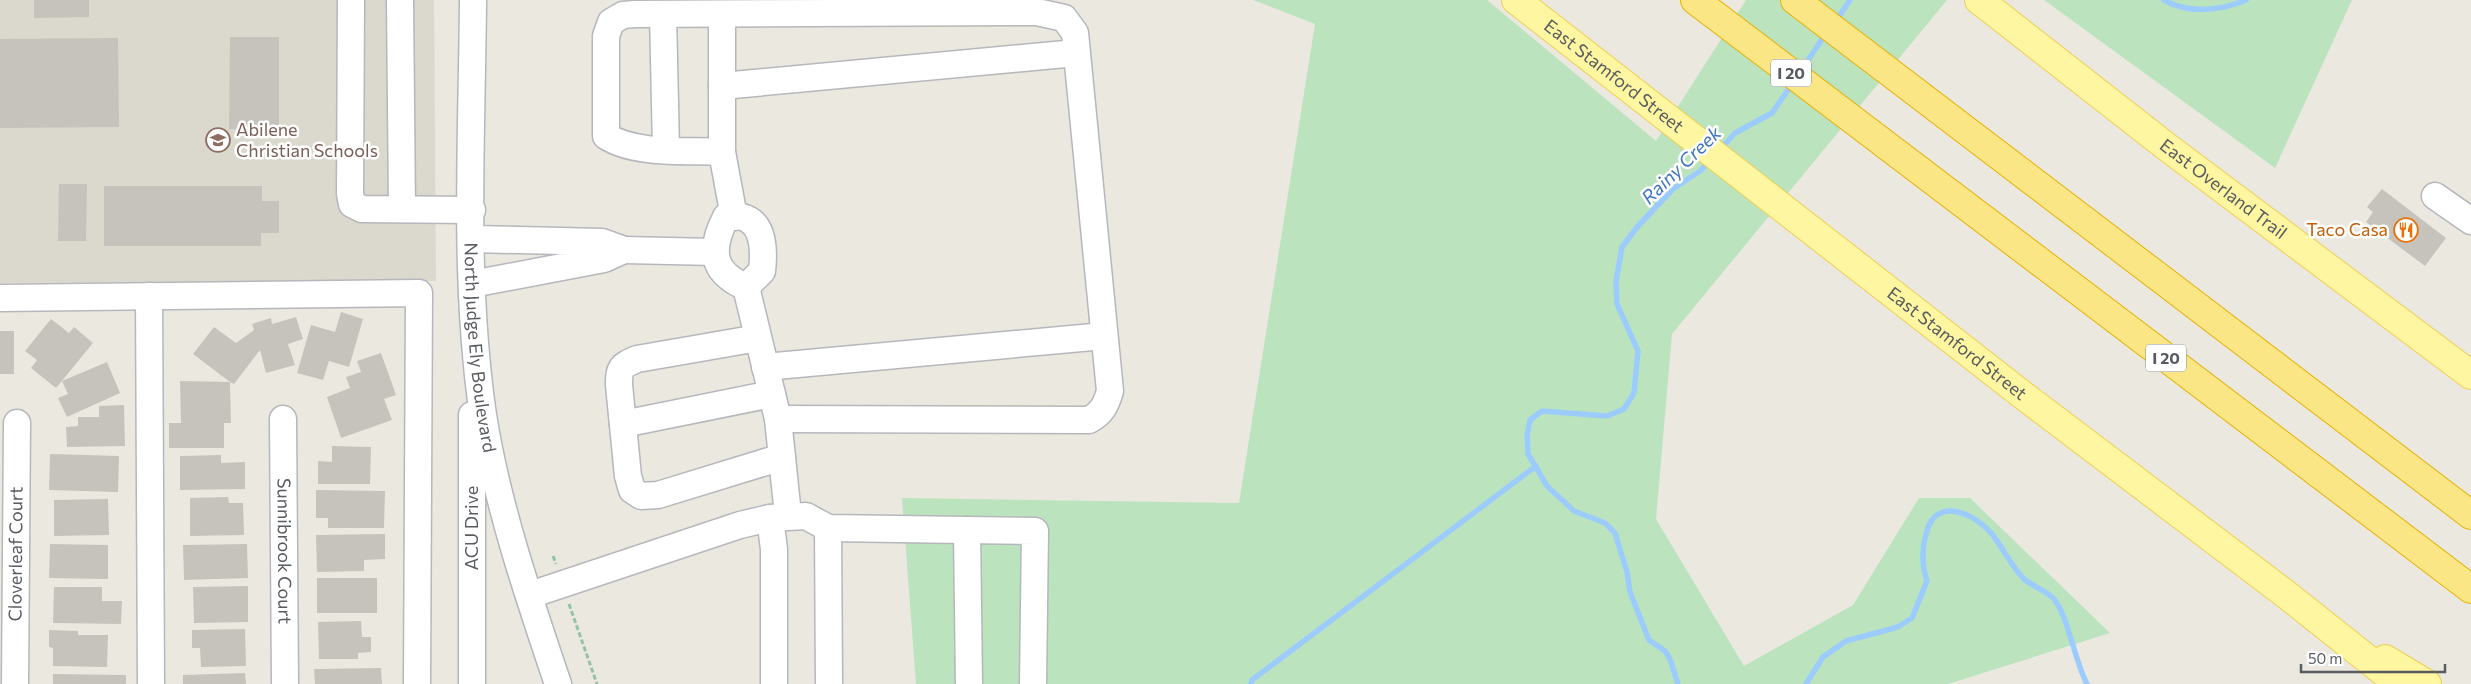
<svg xmlns="http://www.w3.org/2000/svg" width="2471" height="684" viewBox="0 0 2471 684" font-family="Commissioner,sans-serif">
  <rect width="100%" height="100%" fill="#ebe9df"/>
  <path fill="#dbd8cd" d="M0,0H434L436,281L0,283Z"/>
  <path fill="#bbe3be" d="M1253,0H1487L1656,141L1746,0H1947L1672,334L1656,519L1744,666L1853,605L1919,498H1970L2110,633L1948,684H916L902,498L1239,503L1315,24Z
    M2044,0H2352L2275,168Z"/>
  <g fill="none" stroke-linecap="round" stroke-linejoin="round">
    <path stroke="#9cccfd" stroke-width="5.5" d="M2164,0C2189,14 2220,11 2246,0
      M1836,21L1850,0
      M1800,72L1827,32
      M1719,151L1735,133L1772,113L1792,84
      M1251,684L1252,680L1536,466
      M1678,684L1670,659L1665,651L1649,640L1630,592L1627,572L1615,533L1605,523L1574,511L1547,486L1528,454L1527,436L1530,420L1542,411L1607,416L1624,409L1634,393L1638,351L1617,304L1616,281L1622,247L1638,226L1673,189L1700,171L1710,161
      M1806,684L1823,657L1846,641L1898,627L1912,618L1927,581C1921,564 1922,542 1929,525C1943,497 1978,517 1992,534C2003,548 2010,564 2023,578C2031,586 2046,590 2054,599C2068,616 2075,662 2087,684"/>
  </g>
  <path fill="#c6c3bc" d="M34,0H89V17L34,18Z
    M230,37H279V130L229,129Z
    M118,38L119,127L0,128V39Z
    M59,184H87L86,241H58Z
    M104,186H262V201H279V233H261V246H104Z
    M2382,189L2446,238L2425,266L2366,222L2373,212L2367,207Z
    M341,312L363,319L349,367L329,361L323,380L297,373L311,325L335,332Z
    M296,317L303,339L288,344L295,365L266,373L260,350L234,384L230,382L231,423H224V448H169V423H181L180,381L230,382L193,354L214,327L236,343L254,330L252,324L271,318L272,324Z
    M51,319L69,333L74,327L93,343L56,388L31,368L37,360L25,351Z
    M0,331H14V374H0Z
    M381,353L396,395L384,399L392,420L341,438L327,397L350,388L346,377L361,372L357,361Z
    M107,362L120,393L67,417L58,398L68,394L62,381Z
    M124,405L125,446L67,447L66,427L78,426V417H99V406Z
    M332,446L371,447L370,484H318V461L332,462Z
    M50,454L119,456L118,492L49,490Z
    M221,455V463L245,462V489L180,490V456Z
    M316,490L385,491L384,528H328V518H316Z
    M228,497L229,503H243L244,535L190,536V498Z
    M108,499L109,535L54,536V500Z
    M385,534V559L364,560V571L317,572L316,535Z
    M50,544L108,545V579L49,578Z
    M247,544L248,578L184,580L183,545Z
    M317,578H377V613H317Z
    M248,586V622L194,623L193,587Z
    M54,587H102V601H122L121,624L53,623Z
    M361,621L362,637H371V652L358,653V659H319L318,622Z
    M245,629L246,666L201,667L200,648H192V630Z
    M49,630L78,631V635H108L107,667L53,666V648L49,647Z
    M381,668L382,684H315L314,669Z
    M245,673L246,684H183V675Z
    M53,674L126,675V684H53Z"/>
  <g fill="none" stroke-linecap="round" stroke-linejoin="round">
    <g stroke="#b5b7bc" stroke-width="29">
      <g id="minor">
        <path d="M351,0L350,194L352,204L362,209L472,210"/>
        <path d="M400,0L402,209"/>
        <path id="s1" d="M473,0C472,137 463,279 483,415C497,505 529,598 558,684"/>
        <path d="M663,14L666,149"/>
        <path d="M722,14V152L734,217"/>
        <path d="M722,86L1076,53"/>
        <path d="M722,152C688,150 635,155 606,136V36L611,22L623,15L635,14L1037,12L1064,18L1075,33L1110,391C1106,405 1102,413 1089,420L778,419"/>
        <path d="M2435,196L2471,221"/>
        <path d="M624,250L715,252"/>
        <path d="M472,284L604,259L624,250L602,242L472,239"/>
        <path d="M746,287C710,272 710,248 726,217C731,217 737,216 742,217C765,223 764,253 762,271L746,287L778,419L788,515"/>
        <path d="M149,296L151,684"/>
        <path d="M0,298L419,293L417,684"/>
        <path d="M758,338L637,359C621,366 619,367 619,385L628,476L632,490L641,496L658,495L782,457"/>
        <path d="M765,367L1104,336"/>
        <path d="M472,415V684"/>
        <path id="s2" d="M283,419L285,684"/>
        <path d="M623,424L772,394"/>
        <path d="M770,518L774,549V684"/>
        <path d="M828,528L829,684"/>
        <path d="M967,530L969,684"/>
        <path d="M530,595L740,525L770,518L806,516L828,528L1035,531L1033,684"/>
        <path id="s3" d="M15,684L17,423"/>
      </g>
    </g>
    <g stroke="#eecf54" stroke-width="30">
      <g id="major">
        <path id="s4" d="M1516,0L2024,396L2283,592L2399,684"/>
        <path id="s5" d="M1979,0L2167,147L2471,375"/>
        <path d="M2385,659L2427,684"/>
      </g>
    </g>
    <g stroke="#e6b104" stroke-width="30">
      <path id="highway" d="M1695,0L2471,589
        M1795,0L2471,515"/>
    </g>
    <path stroke="#94c4a5" stroke-width="3" stroke-dasharray="5 2.5" stroke-linecap="butt" d="M553,556L556,564
      M569,604L597,684"/>
    <use href="#minor" stroke="#fff" stroke-width="26"/>
    <use href="#major" stroke="#fef6a1" stroke-width="28"/>
    <use href="#highway" stroke="#fbe686" stroke-width="28"/>
  </g>
  <defs>
    <g id="school-ring" transform="scale(1.25)"><circle r="9.5" fill="#fff" stroke="#8d6e63" stroke-width="1.5"/><path d="M0-5L7-2L0 1L-7-2ZM-4 1L0 2.5L4 1V4Q0 6-4 4Z" fill="#8d6e63"/></g>
    <g id="restaurant-ring" transform="scale(1.25)"><circle r="9.5" fill="#fff" stroke="#e8710a" stroke-width="1.5"/><path d="M-5-6h1v4h1v-4h1v4h1v-4h1v5L-1.5 .5V6h-2V.5L-5-1ZM5-6V6H3V1.5H1.5Q1.5-4 5-6Z" fill="#e8710a"/></g>
  </defs>
  <g fill-rule="evenodd">
    <use href="#school-ring" x="218" y="140"/>
    <use href="#restaurant-ring" x="2406" y="230"/>
  </g>
  <g text-anchor="middle" stroke-width="5" stroke-linejoin="round" paint-order="stroke">
    <g fill="#fff" stroke="#8a8c90" stroke-width="1">
      <rect x="1771" y="59.5" width="40" height="27" rx="4"/>
      <rect x="2146" y="344.5" width="40" height="27" rx="4"/>
    </g>
    <g font-size="16" font-weight="bold" fill="#585b60">
      <text x="1791" y="79">I 20</text>
      <text x="2166" y="364">I 20</text>
    </g>
    <g font-size="18" fill="#585b60" stroke="#fff">
      <text dy="6" stroke="none"><textPath href="#s4" startOffset="124">East Stamford Street</textPath></text>
      <text dy="6" stroke="none"><textPath href="#s5" startOffset="309">East Overland Trail</textPath></text>
      <text dy="6" stroke="none"><textPath href="#s4" startOffset="559">East Stamford Street</textPath></text>
      <text dy="6" stroke="none"><textPath href="#s1" startOffset="348">North Judge Ely Boulevard</textPath></text>
      <text transform="translate(472 528) rotate(-90)" y="6">ACU Drive</text>
      <text dy="6" stroke="none"><textPath href="#s2" startOffset="132">Sunnibrook Court</textPath></text>
      <text dy="6" stroke="none"><textPath href="#s3" startOffset="130">Cloverleaf Court</textPath></text>
    </g>
    <g font-size="18" fill="#785e54" stroke="#fff" text-anchor="start">
      <text x="236" y="136">Abilene<tspan x="236" dy="21">Christian Schools</tspan></text>
    </g>
    <g font-size="18" fill="#c56008" stroke="#fff" text-anchor="end">
      <text x="2388" y="236">Taco Casa</text>
    </g>
    <g font-size="19" font-style="italic" fill="#4075bf" stroke="#fff">
      <text transform="translate(1681 165) rotate(-44)" y="7">Rainy Creek</text>
    </g>
  </g>
  <path d="M2301 664v8h144v-8" fill="none" stroke="#585b60" stroke-width="2.5"/>
  <text x="2308" y="664" font-size="15" fill="#585b60" stroke="#ffffff" stroke-width="4" paint-order="stroke">50 m</text>
</svg>
